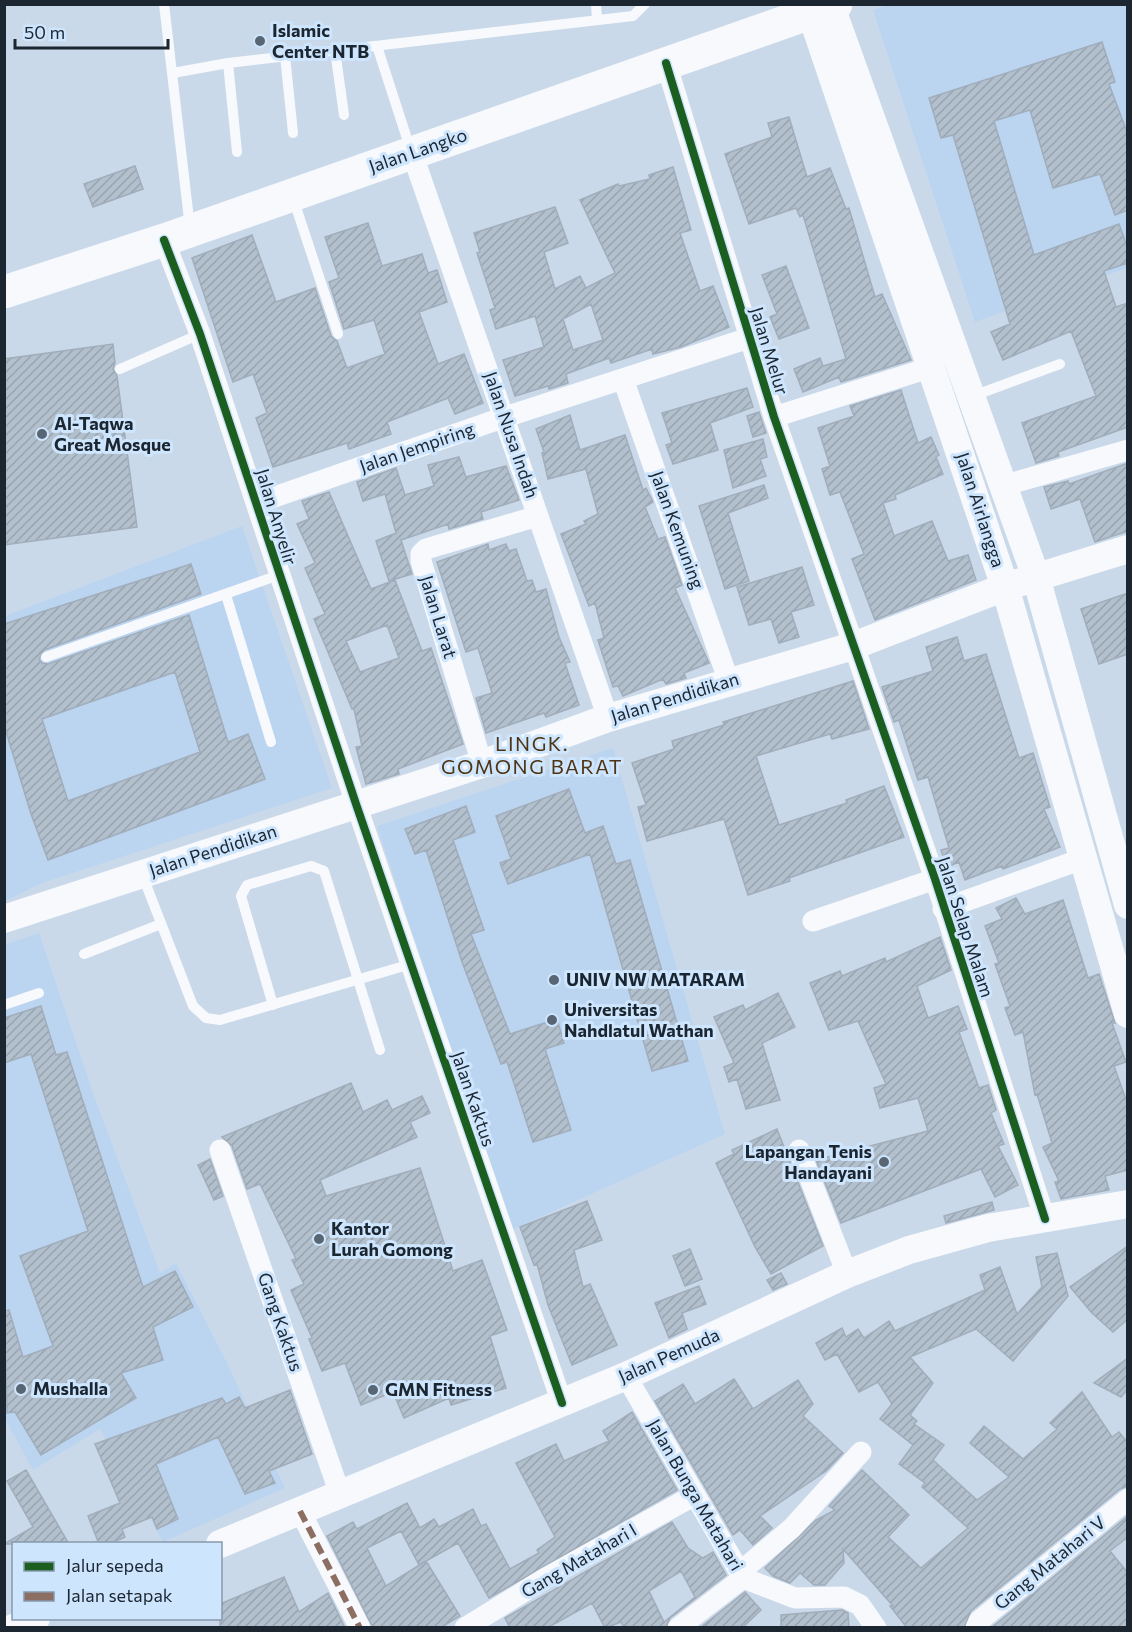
<svg xmlns="http://www.w3.org/2000/svg" width="1132" height="1632" viewBox="0 0 1132 1632" font-family="Commissioner,sans-serif">
  <defs>
    <pattern id="building-hatch" width="6" height="6" patternUnits="userSpaceOnUse" patternTransform="scale(1.5)"><rect width="6" height="6" fill="#b2bfcc"/><path d="M-1 1l2-2M0 6l6-6M5 7l2-2" fill="none" stroke="#98a4b0"/></pattern>
  </defs>
  <rect width="100%" height="100%" fill="#c9d9ea"/>
  <path fill="#bbd5f1" d="M891,4L1127,5V268L975,322L873,10Z
    M242,526L332,788L42,883L5,901V616Z
    M613,748L725,1134L511,1230L377,826Z
    M39,933L93,1093L160,1273L176,1263L226,1361L285,1488L163,1542L100,1429L33,1470L5,1419L4,945Z"/>
  <path fill="url(#building-hatch)" stroke="#a1adba" stroke-width="1.5" fill-rule="evenodd" d="M1102,42L1115,82L1109,84L1128,135V210L1115,215L1100,174L1053,188L1030,110L994,121L1034,255L1119,224L1128,249V263L1104,271L1116,307L1128,303V427L1058,452L1059,456L1036,463L1022,423L1096,396L1071,331L1003,360L991,332L1010,324L953,135L941,138L929,98Z
    M789,117L807,177L830,168L846,209L849,208L875,297L882,294L911,360L841,382L839,377L803,392L794,369L820,358L823,366L846,359L803,215L800,217L796,208L749,224L725,154L772,137L768,123Z
    M135,166L143,189L93,207L84,184Z
    M673,167L691,230L680,233L700,291L713,286L729,327L681,347L653,354L652,349L611,363L609,358L566,374L568,383L549,389L548,386L515,396L503,360L544,347L535,316L496,329L490,310L495,308L477,253L480,252L474,233L555,207L568,243L544,252L555,289L580,276L586,288L615,273L580,200L618,184L619,186L650,179L649,175ZM591,304L603,340L573,350L563,319Z
    M368,223L382,266L422,254L428,273L437,270L447,302L419,312L438,364L464,354L483,403L455,414L448,398L387,422L391,434L349,449L347,443L273,467L256,418L267,413L253,374L233,382L192,258L252,235L276,302L315,288L331,336L337,341L347,368L385,354L374,320L344,329L329,282L339,278L325,237Z
    M786,266L809,328L779,339L770,317L777,314L762,275Z
    M113,344L115,363L113,369L117,376L137,527L4,545V359Z
    M747,388L753,407L710,423L718,450L673,464L666,445L672,443L662,413Z
    M901,390L918,443L931,437L939,455L936,457L943,474L895,495L896,499L883,503L894,536L932,521L948,561L968,555L976,580L875,620L852,559L864,554L840,492L830,495L822,469L830,466L818,428L854,416L850,406Z
    M759,412L766,433L753,437L747,416Z
    M570,415L580,450L625,435L643,490L646,488L653,502L645,507L658,539L665,537L682,585L675,588L709,663L684,673L686,678L666,684L663,679L623,696L618,686L613,687L598,640L604,638L595,603L589,606L561,534L586,524L584,521L598,514L586,469L548,479L542,453L544,452L536,429Z
    M763,439L767,457L760,459L766,476L733,488L724,450Z
    M459,457L466,477L506,466L519,500L481,512L483,519L449,529L448,524L401,540L412,574L389,581L376,541L396,533L385,494L363,501L357,482L396,468L405,495L434,486L428,465Z
    M1128,463V531L1095,542L1080,499L1051,509L1044,487L1068,481L1069,484Z
    M764,485L768,498L728,513L749,581L725,589L699,506Z
    M329,492L371,589L395,580L422,651L431,648L463,744L398,769L399,774L366,784L356,747L362,746L354,709H352L314,619L325,614L305,568L315,563L297,524L309,519L302,501ZM387,625L399,658L360,672L346,641Z
    M488,544L489,550L506,544L509,551L516,549L527,581L532,580L536,592L546,589L559,637L570,662L565,663L579,705L546,717L544,713L486,733L476,698L492,693L478,648L466,652L437,562Z
    M191,564L201,594L44,650L39,659L42,663L48,664L189,615L228,742L248,734L265,779L48,860L31,814L4,725V624ZM175,672L200,752L68,801L42,719Z
    M802,567L814,605L791,612L799,637L779,643L771,619L749,625L737,587Z
    M1128,593V654L1099,664L1081,609Z
    M957,637L964,661L986,654L1019,758L1033,753L1050,807L1044,809L1060,847L1003,869L1002,866L965,880L959,862L947,867L941,850L949,848L928,777L918,780L899,720L894,722L882,687L933,671L926,647Z
    M853,681L869,729L832,739L830,734L756,756L779,825L847,803L846,800L884,786L904,837L789,878L790,881L748,895L724,819L647,841L638,807L646,805L632,763L674,749L672,741L724,725L723,722Z
    M569,789L585,833L603,826L616,864L630,860L688,1061L652,1071L590,854L508,884L500,863L511,859L496,816Z
    M466,806L475,832L453,840L484,930L471,934L510,1034L557,1019L564,1043L545,1049L571,1130L533,1142L507,1062L501,1064L462,962L426,850L415,854L405,829Z
    M1016,898L1025,914L1063,900L1088,978L1099,974L1115,1023H1112L1126,1062L1114,1066L1128,1105V1170L1105,1176L1109,1190L1061,1199L1055,1182L1059,1181L1043,1147L1052,1143L1037,1094L1035,1095L1023,1032L1015,1035L1005,1008L1010,1006L995,964L999,963L985,926L1002,919L996,908Z
    M940,937L951,970L917,986L928,1018L958,1006L967,1029L959,1032L979,1088L988,1085L996,1110L991,1113L1004,1144L998,1146L1018,1185L995,1197L981,1169L841,1223L816,1160L928,1131L918,1098L880,1108L874,1088L886,1084L858,1021L829,1030L810,983L840,971L842,976L885,958L886,962Z
    M778,993L795,1027L762,1043L780,1100L746,1109L737,1079L729,1082L724,1067L734,1063L714,1017L743,1005L745,1010Z
    M41,1006L56,1055L67,1052L143,1287L175,1271L193,1307L153,1327L163,1360L121,1373L136,1398L41,1455L15,1412L7,1413L4,1311L9,1310L23,1357L53,1346L20,1256L88,1231L31,1054L4,1063V1018Z
    M351,1083L363,1112L387,1100L392,1110L422,1096L430,1113L410,1122L417,1137L320,1180L326,1196L420,1168L453,1271L482,1260L507,1330L490,1336L506,1388L451,1405L449,1398L404,1418L393,1392L361,1405L345,1363L322,1371L309,1339L312,1338L291,1290L304,1284L292,1260L296,1259L260,1184L247,1189L232,1146L222,1137Z
    M777,1129L823,1246L771,1274L755,1247L716,1163L734,1154L732,1150Z
    M210,1159L223,1196L214,1200L198,1165Z
    M587,1201L602,1240L574,1250L583,1287L590,1284L617,1345L572,1365L548,1305L537,1264L534,1265L520,1227Z
    M992,1202L994,1210L946,1223L944,1216Z
    M1128,1246V1319L1113,1332L1092,1313L1070,1287Z
    M690,1249L702,1279L685,1286L673,1256Z
    M1057,1253L1068,1296L1013,1361L976,1329L910,1357L933,1383L910,1415L917,1421L914,1424L944,1445L933,1460L977,1500L1009,1477L970,1443L984,1426L1023,1459L1057,1429L1050,1423L1082,1392L1112,1437L1119,1432L1128,1443V1486L1120,1489L971,1611L964,1628H907L890,1606H893L843,1549L844,1563L825,1585H814L800,1573L790,1583L773,1576L765,1568L816,1520L835,1510L829,1506L862,1470L909,1515L888,1537L921,1568L968,1528L922,1487L925,1483L899,1464L913,1445L880,1419L892,1404L878,1382L859,1392L837,1354L825,1360L816,1343L842,1328L846,1337L858,1329L864,1338L889,1321L895,1331L985,1290L980,1275L1000,1267L1017,1314L1042,1287L1036,1257Z
    M781,1273L787,1284L773,1290L767,1280Z
    M699,1286L706,1304L682,1313L687,1329L669,1338L655,1303Z
    M1128,1358V1389L1121,1397L1094,1383Z
    M734,1379L753,1409L798,1380L813,1404L803,1416L843,1453L826,1471L760,1516L772,1528L753,1545L740,1530L733,1535L655,1401L683,1384L695,1404Z
    M290,1390L312,1454L269,1471L275,1483L245,1494L218,1437L156,1464L178,1519L157,1529L152,1517L122,1529L125,1537L109,1544H99L88,1516L120,1503L95,1444L222,1398L226,1404L239,1397L245,1408Z
    M632,1412L677,1490L489,1598L458,1543L426,1561L460,1616L440,1628H373L327,1536L353,1522L357,1529L407,1503L420,1528L434,1519L439,1527L473,1509L481,1526L486,1524L510,1569L539,1553L537,1550L555,1537L516,1463L556,1444L564,1461L609,1441L603,1431ZM401,1531L419,1565L426,1561L386,1586L367,1548Z
    M26,1470L69,1544H4L33,1527L7,1481Z
    M1128,1516V1537L1110,1551L1128,1573V1628H991Z
    M672,1522L688,1548L703,1558L713,1552L726,1575L670,1618L666,1628H624L621,1622L605,1628L592,1603L547,1628H510L505,1618ZM681,1571L695,1597L664,1622L649,1591Z
    M284,1577L299,1612L328,1593L345,1628H220V1604Z
    M745,1592L761,1610L742,1628H700Z
    M842,1610L848,1613L849,1628H781V1615Z"/>
  <g fill="none" stroke-linecap="round" stroke-linejoin="round">
    <path stroke="#f7f9fc" stroke-width="10" d="M164,4L190,228
      M596,4L597,20
      M377,46L411,151
      M335,50L344,115
      M285,56L293,133
      M228,63L237,152
      M173,73L228,63L633,16L645,4
      M293,198L338,334
      M120,369L200,334
      M973,396L1060,364
      M226,595L271,742
      M46,657L279,575
      M142,874L193,1006L206,1018L220,1020L411,964
      M84,954L161,924
      M4,1005L39,993
      M273,1005L241,896L247,885L311,866L324,871L380,1050"/>
    <path stroke="#f7f9fc" stroke-width="21" d="M666,63L774,417L935,879L1045,1219
      M412,153L608,718
      M164,240L200,334L356,804L562,1403
      M623,379L729,682
      M774,417L932,367
      M1002,486L1128,450
      M257,503L505,417L749,338
      M482,764L421,561V554L426,549L538,516
      M943,909L1082,859
      M813,921L935,879
      M220,1150L340,1494
      M799,1150L847,1274
      M626,1376L743,1578L795,1598L844,1597L860,1605L876,1628
      M300,1511L360,1628
      M739,1573L792,1528L861,1452
      M465,1628L544,1579L693,1496
      M678,1628L743,1578
      M976,1628L979,1621L1128,1499"/>
    <path stroke="#f7f9fc" stroke-width="28" d="M808,4L1005,587L1128,1014
      M830,4L1036,577L1128,905
      M4,919L482,764L608,718L853,646L1005,587L1128,549
      M220,1544L626,1376L847,1274L909,1250L988,1228L1128,1204
      M13,1628L36,1618"/>
    <path stroke="#f7f9fc" stroke-width="33" d="M4,292L164,240L836,4"/>
    <path stroke="#8d6e63" stroke-width="6" stroke-dasharray="12 6" stroke-linecap="butt" d="M300,1511L360,1628"/>
    <g stroke="#cee5fe" stroke-width="11">
      <path id="cycleway" d="M666,63L774,417L935,879L1045,1219
        M164,240L200,334L356,804L562,1403"/>
    </g>
    <use href="#cycleway" stroke="#1b5e20" stroke-width="8"/>
  </g>
  <g fill="#586572" stroke="#cee5fe" stroke-width="2">
    <circle cx="260" cy="41" r="6"/>
    <circle cx="42" cy="434" r="6"/>
    <circle cx="554" cy="980" r="6"/>
    <circle cx="552" cy="1020" r="6"/>
    <circle cx="884" cy="1162" r="6"/>
    <circle cx="319" cy="1239" r="6"/>
    <circle cx="21" cy="1389" r="6"/>
    <circle cx="373" cy="1390" r="6"/>
  </g>
  <g text-anchor="middle" stroke-width="6" stroke-linejoin="round" paint-order="stroke">
    <g font-size="18" font-weight="bold" fill="#1b2631" stroke="#cee5fe" text-anchor="start">
      <text x="272" y="37">Islamic<tspan x="272" dy="21">Center NTB</tspan></text>
      <text x="54" y="430">Al-Taqwa<tspan x="54" dy="21">Great Mosque</tspan></text>
      <text x="566" y="986">UNIV NW MATARAM</text>
      <text x="564" y="1016">Universitas<tspan x="564" dy="21">Nahdlatul Wathan</tspan></text>
      <text x="872" y="1158" text-anchor="end">Lapangan Tenis<tspan x="872" dy="21">Handayani</tspan></text>
      <text x="331" y="1235">Kantor<tspan x="331" dy="21">Lurah Gomong</tspan></text>
      <text x="33" y="1395">Mushalla</text>
      <text x="385" y="1396">GMN Fitness</text>
    </g>
    <g font-size="18" fill="#1b2631" stroke="#cee5fe">
      <text transform="translate(418 151) rotate(-19)" y="6">Jalan Langko</text>
      <text transform="translate(769 351) rotate(73)" y="6">Jalan Melur</text>
      <text transform="translate(511 435) rotate(71)" y="6">Jalan Nusa Indah</text>
      <text transform="translate(417 448) rotate(-19)" y="6">Jalan Jempiring</text>
      <text transform="translate(980 510) rotate(72)" y="6">Jalan Airlangga</text>
      <text transform="translate(276 517) rotate(73)" y="6">Jalan Anyelir</text>
      <text transform="translate(677 530) rotate(70)" y="6">Jalan Kemuning</text>
      <text transform="translate(438 617) rotate(73)" y="6">Jalan Larat</text>
      <text transform="translate(675 698) rotate(-17)" y="6">Jalan Pendidikan</text>
      <text transform="translate(213 851) rotate(-18)" y="6">Jalan Pendidikan</text>
      <text transform="translate(965 927) rotate(72)" y="6">Jalan Selap Malam</text>
      <text transform="translate(473 1099) rotate(71)" y="6">Jalan Kaktus</text>
      <text transform="translate(280 1322) rotate(71)" y="6">Gang Kaktus</text>
      <text transform="translate(669 1356) rotate(-24)" y="6">Jalan Pemuda</text>
      <text transform="translate(695 1495) rotate(60)" y="6">Jalan Bunga Matahari</text>
      <text transform="translate(579 1561) rotate(-30)" y="6">Gang Matahari I</text>
      <text transform="translate(1050 1563) rotate(-39)" y="6">Gang Matahari V</text>
    </g>
    <g font-size="20" letter-spacing="1.5" fill="#4e3413" stroke="#cee5fe">
      <text x="532" y="751">LINGK.<tspan x="532" dy="23">GOMONG BARAT</tspan></text>
    </g>
  </g>
  <rect width="1132" height="1632" fill="none" stroke="#1b2631" stroke-width="12"/>
  <rect x="12" y="1542" width="210" height="78" fill="#cee5fe" stroke="#8699ac" stroke-width="1.5"/>
  <rect x="24" y="1562" width="30" height="9" fill="#1b5e20" stroke="#8699ac" stroke-width="1.5"/>
  <text x="66" y="1572" font-size="18" fill="#1b2631">Jalur sepeda</text>
  <rect x="24" y="1592" width="30" height="9" fill="#8d6e63" stroke="#8699ac" stroke-width="1.5"/>
  <text x="66" y="1602" font-size="18" fill="#1b2631">Jalan setapak</text>
  <path d="M15 39v9h153v-9" fill="none" stroke="#1b2631" stroke-width="3"/>
  <text x="24" y="39" font-size="18" fill="#1b2631" stroke="#cee5fe" stroke-width="4.5" paint-order="stroke">50 m</text>
</svg>
